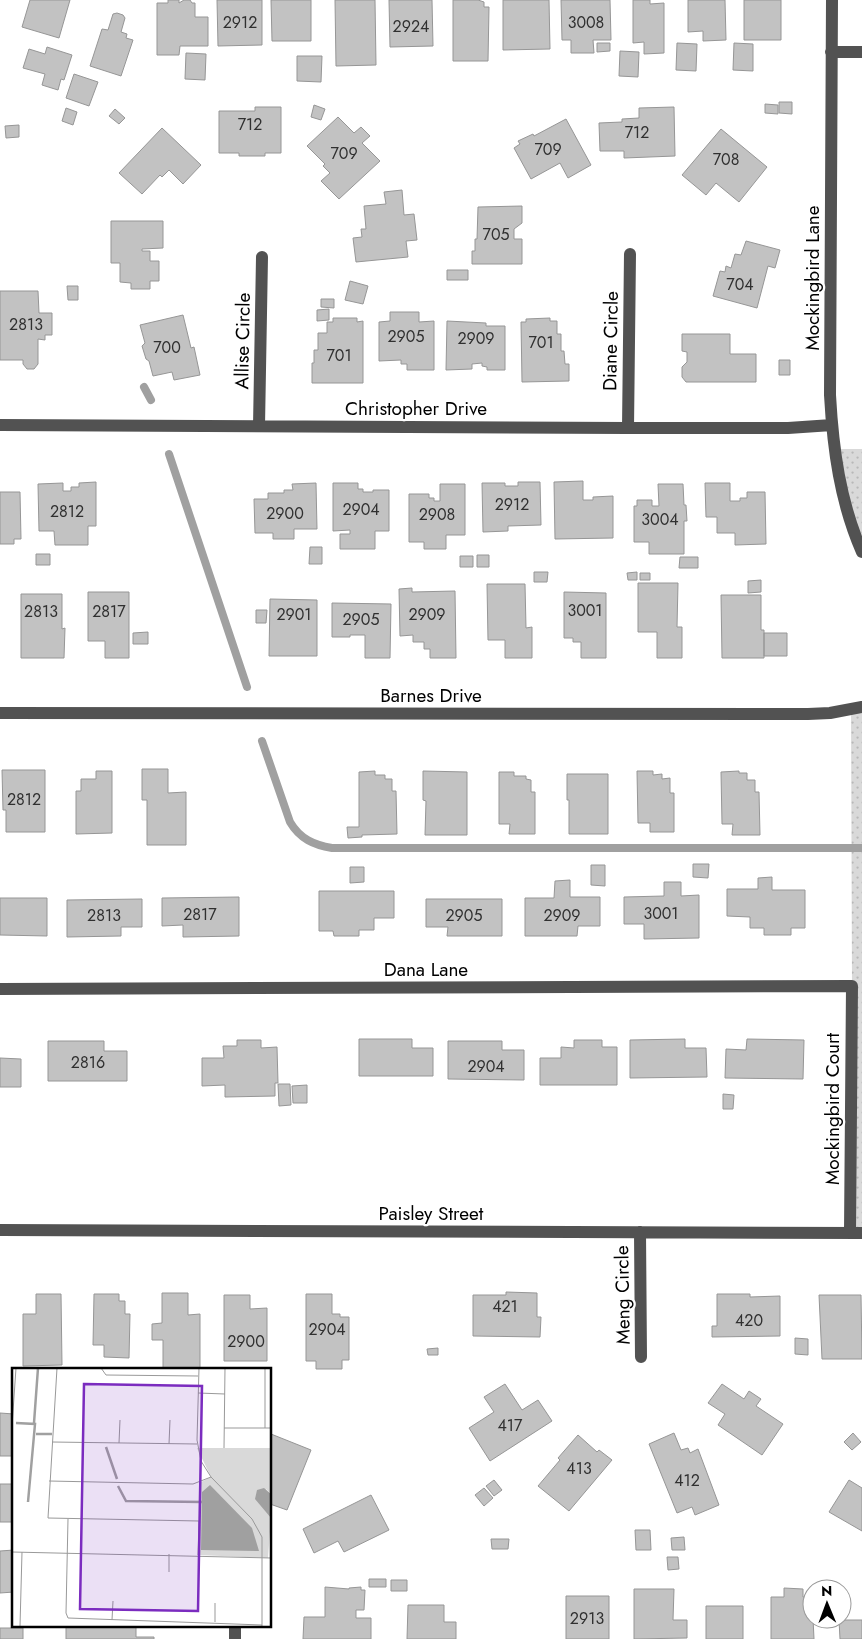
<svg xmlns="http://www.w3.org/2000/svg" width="862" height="1639" viewBox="0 0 862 1639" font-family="Jost,sans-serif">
  <defs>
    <pattern id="grass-dots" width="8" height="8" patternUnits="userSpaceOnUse" patternTransform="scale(1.25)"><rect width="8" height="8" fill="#d9d9d9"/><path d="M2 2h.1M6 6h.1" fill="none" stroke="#b8b8b8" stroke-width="1.8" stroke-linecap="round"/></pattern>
  </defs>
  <rect width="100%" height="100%" fill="#fff"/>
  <path fill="url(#grass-dots)" d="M834,449H862V552Z
    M862,707V1233H850L852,986L851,710Z"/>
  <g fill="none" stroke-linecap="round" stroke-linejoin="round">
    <path stroke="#a0a0a0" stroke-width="8" d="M144,387L151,400
      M169,454L247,687
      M262,741L290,822C300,839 314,845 332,848H862"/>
  </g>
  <path fill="#c2c2c2" stroke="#969696" d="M30,0H70L59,38L22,27Z
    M168,0H179V3L184,0H190L192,3H195V17H208V46H180L179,55H157V3H168Z
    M217,0H262V45L218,46Z
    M271,0H311V41H272Z
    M335,0H375L376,65L336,66Z
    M389,0H432L433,46L390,47Z
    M453,0H478L484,2V7H489L488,61H453Z
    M503,0H549L550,49L503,50Z
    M561,0H610L611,40H593L594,53H571V40H562Z
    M633,0H650V4L664,3V53L644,54V42L633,43Z
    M688,0H725L726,40L703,41V31L688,32Z
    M744,0H781V40H744Z
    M117,13L123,15L125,18L121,32L127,34L126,38L133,40L121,76L90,66L102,29L108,30L113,14Z
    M597,43H610V51L597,52Z
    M677,43L697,44L696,71L676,70Z
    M734,43L753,44V71L733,70Z
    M47,47L72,55L64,80L61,79L58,90L42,85L45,74L23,68L29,49L45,54Z
    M620,51L639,52L638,77L619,76Z
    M186,53L206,54L205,80L185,79Z
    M297,56H322L321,82L297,81Z
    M74,74L98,82L89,106L66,98Z
    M779,102H792V114L779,113Z
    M765,104L778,105V114L765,113Z
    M314,105L325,109L321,120L311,117Z
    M255,107H281V153H265V156H239V153H219V111H255Z
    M674,107L675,156L624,158V151H600L599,123L622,122V119L639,118V108Z
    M66,108L77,112L73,125L62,121Z
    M115,109L125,118L119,124L109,116Z
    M338,117L354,133L361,127L370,136L362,143L380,161L339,199L321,181L330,173L323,166L325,164L307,146Z
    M566,119L591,165L568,178L560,163L531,179L514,148L520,144L518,141L533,134L534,136Z
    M19,125V137L6,138L5,126Z
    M162,128L201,165L183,184L169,170L162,177L160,175L142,194L119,173Z
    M721,129L767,167L739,202L716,183L706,195L682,175Z
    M402,190L404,215L414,214L417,240L406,241L408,257L356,262L353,238L362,237L361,229H366L364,206L386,204L384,192Z
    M522,206V223L514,229V239H522V264H472V251H475V239H477L478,207Z
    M111,221H163V248L142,249V251H150V261H159V281H150V289H131V283L120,282V263H111Z
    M746,241L780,250L775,268L768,266L757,308L713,296L720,271L725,272L726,266L731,268L735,254L741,255Z
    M447,270H468V280H447Z
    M350,281L368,286L363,304L345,300Z
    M67,286H78V300H68Z
    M0,291H38L39,313H52V335H45V340L38,339V364L34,369H27L23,364V360H0Z
    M321,299H334V308L321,307Z
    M329,309V320L317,321V310Z
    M390,312H419V322L434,321V370H407V364H401V360L379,361V322L390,321Z
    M183,315L191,348L194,347L200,375L174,380L172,372L153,376L149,361L146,359L142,346L145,343L140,325Z
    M333,318H357V322L363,321V383H312V363H314V350H318V333H327V322H333Z
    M550,318V321H557V334H561V351H564L565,364H569V381L522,382L521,322H526V319Z
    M447,321L486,323V326H505V370H487V367L482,366V363L472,364V369L446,370Z
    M682,334H730V354H756V382H686L682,377V367L687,362V352L682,351Z
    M779,360H790V375H779Z
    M583,481V500H593V497L613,496V538L555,539L554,482Z
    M96,482V526H88V545H55L54,531H39L38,484L63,483V491H71V487H79V483Z
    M518,482H540L541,525L508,526V531L483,532L482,483H505V486H518Z
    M316,483L317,529H294V539H273V533H255L254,499H268V493H284V490H293L292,484Z
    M333,483H358V489H363V492H373V490H389V531H375V549H340V534H350V530L333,531Z
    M705,483H730V501H740V498H747V492H765L766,544L735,545V533H717V517H706Z
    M440,484H465V535H446V549H424V542H409V494H429V498H434V501H440Z
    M658,484H683L684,505H686L687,521H684V554H649V542H634V506H637V500H652V506H659Z
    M0,492H20L21,539H14V544H0Z
    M310,547H322V564H309Z
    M36,554H50V565H36Z
    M477,555H489V567H477Z
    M460,556H473V567H460Z
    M680,557H698V568H679Z
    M534,572H548L547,582H534Z
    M637,572V580H628L627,573Z
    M640,573H650V580H640Z
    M761,580V592L748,593V581Z
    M638,583H678L677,627H682V658H657V632H638Z
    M487,584H525L526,628L532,627V658H505V640H488Z
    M412,588V592L455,591L456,658H430V649H424V642H413V635L400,636L399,589Z
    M88,592H129V658H105V641H88Z
    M564,592L606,593V658H581V642H573V638H564Z
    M21,594H62V629L65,628L64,658H21Z
    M721,595H761V630H764V658H722Z
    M270,599L317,600V656H269Z
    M332,603L391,604L390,658H365V635H350V637H332Z
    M256,610H267L266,623H256Z
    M148,632V644H133V633Z
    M764,633H787V656H764Z
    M142,769H168V793L186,792V845H147V800H142Z
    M2,770H45V832H6V810H3Z
    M96,771H112V833L76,834V791H81V779H96Z
    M375,771V775H385V779H392V791H396L397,834L362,835V837L348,838L347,827H359V772Z
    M423,771L467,772V835H425L426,801L423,800Z
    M637,771H653V775L662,774V779L670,778V793H674V832H650V823H638Z
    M739,771V773H747V780H755V792H759L760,835H732L733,824H722L721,772Z
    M499,772H514V776H526V779L531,780V792H535V834H509L510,824H499Z
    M567,774H608V834H569V800H567Z
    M693,864H709L708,878L693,877Z
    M591,865H605V886L591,885Z
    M350,867H364V882L350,883Z
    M772,877V890H805V928H791V935H764V928H750V917L727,916V889H758V878Z
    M570,880V897H600V926H578L577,936H525V898H554L555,881Z
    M664,882H681V896L699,895V938L644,939V924H624V897L664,896Z
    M319,891H394V918H374V930H359V936H334L333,931H319Z
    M239,897V936L183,937V925L162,926V898Z
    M0,898H47V936L0,935Z
    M142,899V927H121V936L67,937V900Z
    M426,899H502V936H447L448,927H426Z
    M359,1039H412V1048H433V1076H359Z
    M685,1039V1048H706L707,1077L630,1078V1040Z
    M747,1039L804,1040L803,1079L725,1078L726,1049L746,1050Z
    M237,1040H261V1048L277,1047L278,1083H275V1096L225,1097V1085L202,1086V1058H224L223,1046H237Z
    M574,1040H602V1047H617V1085H540V1058H561V1047L574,1048Z
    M48,1041H104V1051H127V1081H48Z
    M448,1041H502V1050H524V1080L448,1079Z
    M0,1058L21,1059V1087H0Z
    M278,1084H290L291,1105L279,1106Z
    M307,1085V1103H293L292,1086Z
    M723,1094L734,1095L733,1109H723Z
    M506,1292L537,1293V1317H541L540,1337L473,1336V1295H506Z
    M162,1293H188V1315L200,1314V1368H163V1340H152V1324L162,1323Z
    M36,1294H61L62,1365L23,1366V1314H36Z
    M94,1294H119V1301H125V1314H130L129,1358L104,1357V1345H93Z
    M306,1294H332V1314H340V1317H349V1360H342V1369H316V1361H306Z
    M717,1294H750V1297L780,1296V1336L712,1337V1326H717Z
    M224,1295H250V1309L267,1308V1361H224Z
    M819,1295H861L862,1359H822Z
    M795,1338L808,1339V1355L795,1354Z
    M438,1348V1355H428L427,1349Z
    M505,1384L522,1410L538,1400L552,1421L490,1461L469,1428L494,1412L484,1397Z
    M722,1384L744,1399L749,1391L761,1399L756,1406L783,1424L762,1455L718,1425L725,1414L708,1403Z
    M0,1413L14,1414V1456H0Z
    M674,1433L681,1450L688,1448L690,1453L698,1449L719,1505L695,1515L692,1507L677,1513L649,1444Z
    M853,1433L861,1442L852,1450L844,1442Z
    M271,1434L311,1450L287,1510L270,1504V1438Z
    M578,1435L597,1452L599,1450L612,1460L569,1511L538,1486L560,1460L558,1458Z
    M494,1480L502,1490L494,1496L486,1486Z
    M849,1480L862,1488V1531L829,1512Z
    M0,1484H14V1522H0Z
    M484,1488L493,1498L484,1506L475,1495Z
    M371,1495L389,1530L344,1552L338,1541L314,1553L303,1529Z
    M635,1530H650L651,1550H636Z
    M684,1537L685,1550H672L671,1538Z
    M491,1539H509L508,1549H492Z
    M14,1550V1592L0,1593V1551Z
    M667,1557H678L679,1569L668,1570Z
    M369,1579H386V1587H369Z
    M391,1580H407V1591H391Z
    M325,1587L349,1589V1588L361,1587V1590H365L364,1610H356V1618H371V1639H303L304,1617H325Z
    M784,1588L803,1589V1597H812L814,1639H771V1597H784Z
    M634,1589H674L673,1620H687V1638L634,1639Z
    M566,1596H609V1639H566Z
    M408,1605H444V1622H456V1639H407Z
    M706,1606H743V1639H706Z
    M839,1620H862V1639H840Z
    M66,1625H136V1637H154V1639H66Z
    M0,1628H23V1639H0Z"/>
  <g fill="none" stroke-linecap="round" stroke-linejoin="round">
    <path stroke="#525252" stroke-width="12" d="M832,0L830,395C833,449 840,502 862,552
      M831,52H862
      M0,425L628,428H788L832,425
      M259,426L262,257
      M628,428L630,254
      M0,713L808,714L830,713L862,707
      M0,989L852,986L850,1233
      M0,1230L862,1233
      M640,1232L641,1357
      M235,1639V1625"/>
  </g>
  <g text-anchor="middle" stroke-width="4.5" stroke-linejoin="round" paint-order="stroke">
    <g font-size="16" fill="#303030">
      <text x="240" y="28">2912</text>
      <text x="586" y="28">3008</text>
      <text x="411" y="32">2924</text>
      <text x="250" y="130">712</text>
      <text x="637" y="138">712</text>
      <text x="548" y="155">709</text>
      <text x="344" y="159">709</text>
      <text x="726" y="165">708</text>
      <text x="496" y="240">705</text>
      <text x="740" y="290">704</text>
      <text x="26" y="330">2813</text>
      <text x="406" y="342">2905</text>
      <text x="476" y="344">2909</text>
      <text x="541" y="348">701</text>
      <text x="167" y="353">700</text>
      <text x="339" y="361">701</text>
      <text x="512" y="510">2912</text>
      <text x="361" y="515">2904</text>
      <text x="67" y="517">2812</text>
      <text x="285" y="519">2900</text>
      <text x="437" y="520">2908</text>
      <text x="660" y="525">3004</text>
      <text x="585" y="616">3001</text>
      <text x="41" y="617">2813</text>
      <text x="109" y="617">2817</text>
      <text x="294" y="620">2901</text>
      <text x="427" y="620">2909</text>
      <text x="361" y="625">2905</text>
      <text x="24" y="805">2812</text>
      <text x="661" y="919">3001</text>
      <text x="200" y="920">2817</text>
      <text x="104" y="921">2813</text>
      <text x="464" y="921">2905</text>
      <text x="562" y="921">2909</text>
      <text x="88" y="1068">2816</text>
      <text x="486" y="1072">2904</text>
      <text x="505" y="1312">421</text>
      <text x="749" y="1326">420</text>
      <text x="327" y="1335">2904</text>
      <text x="246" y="1347">2900</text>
      <text x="510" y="1431">417</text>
      <text x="579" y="1474">413</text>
      <text x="687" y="1486">412</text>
      <text x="587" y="1624">2913</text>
    </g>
    <g font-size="19" fill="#000" stroke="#fff">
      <text transform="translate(812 278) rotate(-90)" y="7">Mockingbird Lane</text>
      <text transform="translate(242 341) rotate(-89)" y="7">Allise Circle</text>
      <text transform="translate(610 341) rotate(-89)" y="7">Diane Circle</text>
      <text x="416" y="415">Christopher Drive</text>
      <text x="431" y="702">Barnes Drive</text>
      <text x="426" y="976">Dana Lane</text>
      <text transform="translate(832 1109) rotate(-90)" y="7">Mockingbird Court</text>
      <text x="431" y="1220">Paisley Street</text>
      <text transform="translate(622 1295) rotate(-91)" y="7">Meng Circle</text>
    </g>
  </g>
  <g transform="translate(12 1368)">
    <rect width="259" height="259" fill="#fff"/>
    <path d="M185,80H259V126L254,121L259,150L256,190L186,187L187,115L199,109Z" fill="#d9d9d9"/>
    <path d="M198,117L240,160L247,183L189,182L190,124ZM252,120L259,126V150L243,131L245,122Z" fill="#a0a0a0"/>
    <path fill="none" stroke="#a0a0a0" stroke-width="2.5" d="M4,55L23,56L16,134M22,55L26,0M24,66H40M94,79L105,111M106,118L114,133L191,134"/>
    <path fill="none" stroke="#999" stroke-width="1" d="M45,0L36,150L187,153L186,187M89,0L94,7L186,8M187,0L185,72L189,93L199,109L240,151L250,169V258M186,25L213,26M0,58L4,0M212,60H259M253,60V0M40,74L185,76M107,75L108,52M157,76L158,52M212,80L213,0M37,113L181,116L199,109M56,151L54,245L56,250L250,257M0,184L259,190M157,204V186M100,252L101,233M203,254V235M8,258L10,184"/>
    <path fill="#7b2cbf" fill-opacity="0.15" stroke="#7b2cbf" stroke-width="2.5" d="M72,16L190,18L186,243L68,241Z"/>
    <rect width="259" height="259" fill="none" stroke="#000" stroke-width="2.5"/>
  </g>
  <g transform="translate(827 1604) rotate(359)"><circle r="24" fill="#ffffff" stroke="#999999"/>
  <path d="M0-4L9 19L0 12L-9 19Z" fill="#000000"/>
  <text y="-8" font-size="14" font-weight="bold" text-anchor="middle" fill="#000000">N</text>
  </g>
</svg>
